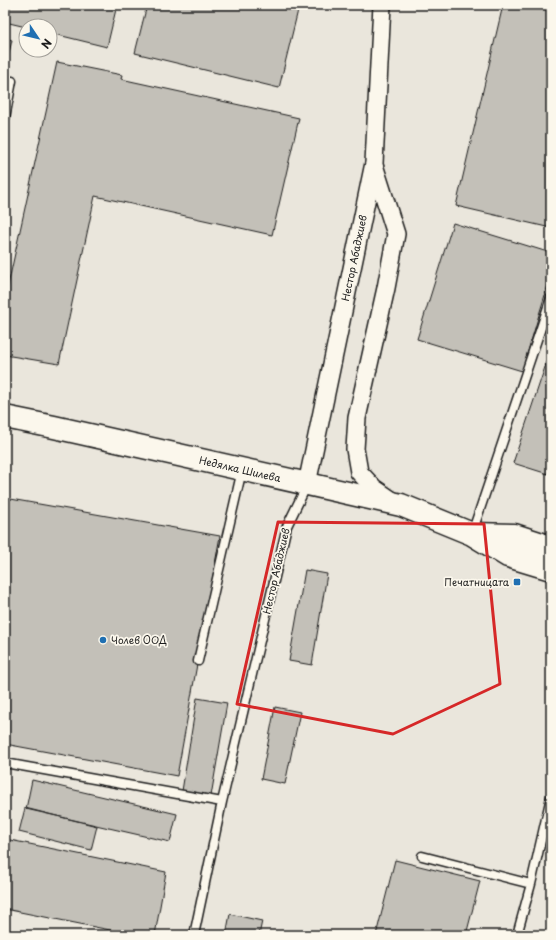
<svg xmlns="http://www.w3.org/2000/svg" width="556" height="940" viewBox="0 0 556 940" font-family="'Playpen Sans',sans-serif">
  <rect width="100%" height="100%" fill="#fbf7ec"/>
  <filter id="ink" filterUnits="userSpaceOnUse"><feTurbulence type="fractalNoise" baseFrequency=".025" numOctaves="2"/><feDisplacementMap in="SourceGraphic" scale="8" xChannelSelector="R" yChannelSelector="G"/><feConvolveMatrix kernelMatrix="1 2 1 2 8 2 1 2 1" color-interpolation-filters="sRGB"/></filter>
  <g filter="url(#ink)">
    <path fill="#eae6dc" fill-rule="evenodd" d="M5,5H551V935H5ZM26,26H50V50H26Z"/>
    <path fill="#c3c0b8" stroke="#1c1c1c" d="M5,5H117L107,47L50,33V26H26V27L5,22Z
      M147,5L299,6L279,88L135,53Z
      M503,5H551V228L456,206Z
      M5,38L12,40L5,70Z
      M57,62L122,75L121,79L299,118L272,235L95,196L59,364L5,355V299Z
      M453,223L551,253V275L522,371L417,339Z
      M551,349V475L513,463Z
      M5,498L220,536L177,776L5,744Z
      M305,570L327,574L312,665L289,661Z
      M197,698L227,703L211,796L182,791Z
      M275,707L300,712L285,784L261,779Z
      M32,780L177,814L170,842L26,809Z
      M25,808L97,826L91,850L19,832Z
      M5,839L166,872L155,935H135L5,909Z
      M395,860L480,881L466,935H376Z
      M230,914L262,921L259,935H226Z"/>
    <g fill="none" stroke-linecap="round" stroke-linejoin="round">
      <g stroke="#1c1c1c" stroke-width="11">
        <path id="lane" d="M5,118L12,81
          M472,533L551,298
          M198,661L242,470
          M5,763L222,802
          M422,856L531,884
          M194,935L222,802L287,526L307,485
          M517,935L531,884L551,797"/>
      </g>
      <g stroke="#1c1c1c" stroke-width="20">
        <path id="street" d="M374,165L396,234L386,288L357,418L355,449L359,472L374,488L393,501
          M307,484L374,163L382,5"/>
      </g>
      <g stroke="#1c1c1c" stroke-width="25">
        <path id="secondary" d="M5,417L54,427L401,505L472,534L508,556L551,569
          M473,534L514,535L551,547"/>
      </g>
      <use href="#lane" stroke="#fbf7ec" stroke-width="8"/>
      <use href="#street" stroke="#fbf7ec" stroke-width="17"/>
      <use href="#secondary" stroke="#fbf7ec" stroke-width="22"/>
    </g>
  </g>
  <path fill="none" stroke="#d62828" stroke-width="3" stroke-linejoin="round" d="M278,522L484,524L500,684L393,734L237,704Z"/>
  <g fill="#1f6fb2" stroke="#fbf7ec" stroke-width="1.5">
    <rect x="513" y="578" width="8" height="8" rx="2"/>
    <circle cx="103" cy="640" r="4"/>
  </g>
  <g text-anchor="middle" stroke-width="3.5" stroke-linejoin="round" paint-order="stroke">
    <g font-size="10" fill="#1c1c1c" stroke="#fbf7ec">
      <text transform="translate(354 258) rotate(-78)" y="4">Нестор Абаджиев</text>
      <text transform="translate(240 469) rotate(13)" y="4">Недялка Шилева</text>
      <text transform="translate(276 571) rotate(-77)" y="4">Нестор Абаджиев</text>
    </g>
    <g font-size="10" fill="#1c1c1c" stroke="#fbf7ec" text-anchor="end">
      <text x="509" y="586">Печатницата</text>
      <text x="111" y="644" text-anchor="start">Чолев ООД</text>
    </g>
  </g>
  <rect width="556" height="940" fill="none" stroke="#fbf7ec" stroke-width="20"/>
  <rect x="10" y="10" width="536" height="920" fill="none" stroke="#1c1c1c" stroke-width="1.5" filter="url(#ink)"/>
  <g transform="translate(38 38) rotate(125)"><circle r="19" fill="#fbf7ec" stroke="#a29f99"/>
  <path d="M0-3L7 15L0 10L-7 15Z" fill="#1f6fb2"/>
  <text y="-6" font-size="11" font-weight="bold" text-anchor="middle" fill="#1c1c1c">N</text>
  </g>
</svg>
